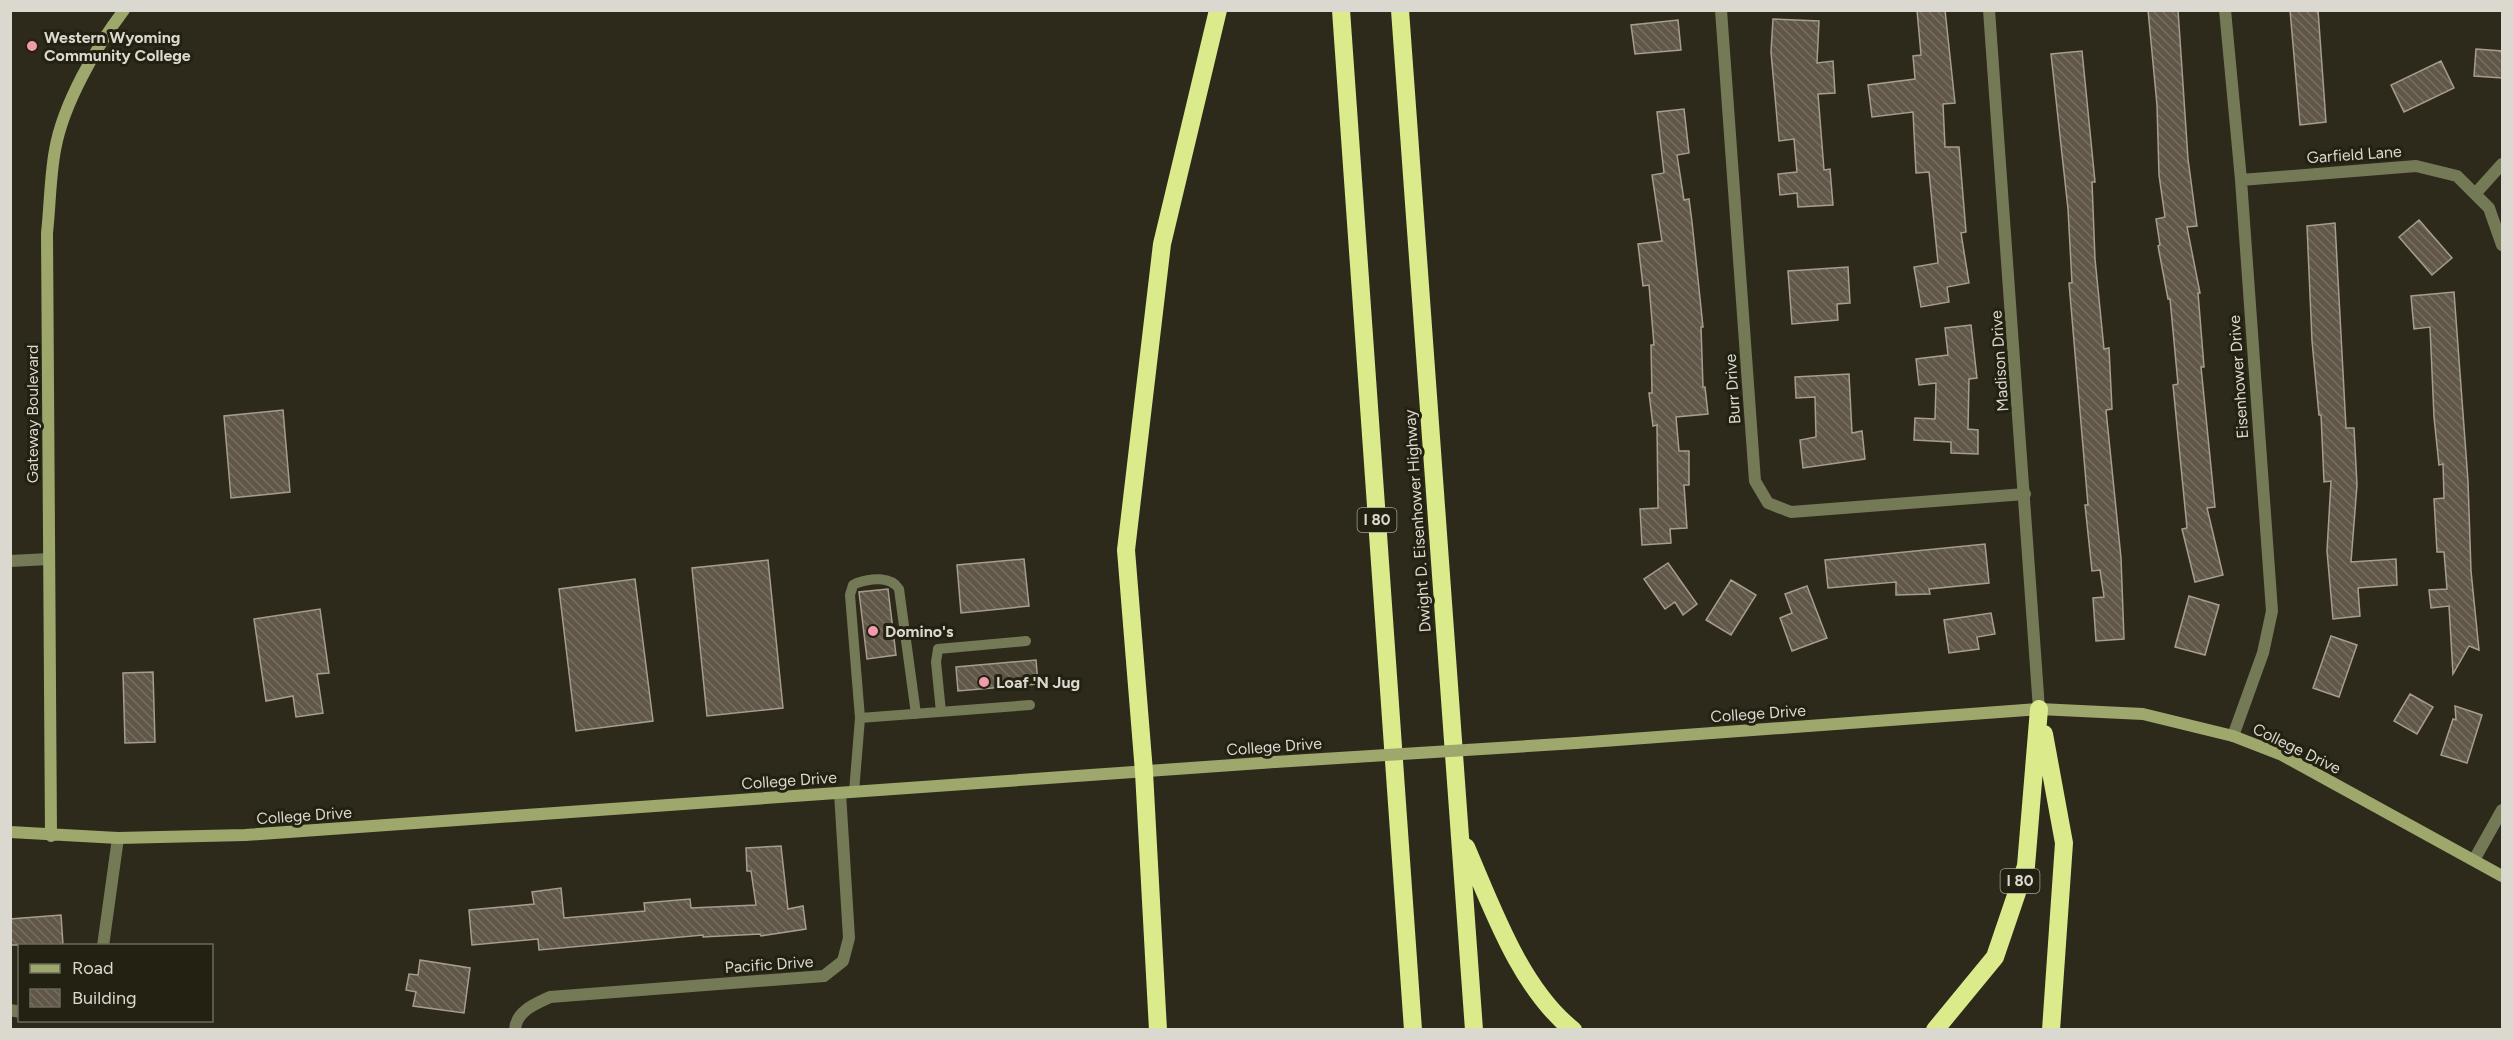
<svg xmlns="http://www.w3.org/2000/svg" width="2513" height="1040" viewBox="0 0 2513 1040" font-family="Figtree,sans-serif">
  <defs>
    <pattern id="building-back-hatch" width="6" height="6" patternUnits="userSpaceOnUse" patternTransform="scale(1.5)"><rect width="6" height="6" fill="#605748"/><path d="M-1 5l2 2M0 0l6 6M5-1l2 2" fill="none" stroke="#766e61"/></pattern>
  </defs>
  <rect width="100%" height="100%" fill="#2d2a1c"/>
  <path fill="url(#building-back-hatch)" stroke="#a79d8d" stroke-width="1.5" d="M1917,10H1945L1955,103L1943,104L1945,147H1959L1966,232L1961,233L1969,283L1947,287L1949,302L1921,307L1914,267L1938,263L1929,172L1916,173L1913,112L1872,117L1868,85L1915,79L1913,56L1921,55Z
    M2148,10H2178L2188,159L2197,226L2187,227L2200,293H2198L2204,367H2201L2215,507L2207,508L2223,575L2195,582L2182,529L2187,528L2173,385L2178,384L2170,299H2168L2158,246L2160,245L2156,219L2165,217L2159,175L2157,105Z
    M2290,10H2318L2326,122L2300,125Z
    M1773,19L1819,21L1817,63L1833,61L1835,93L1818,94L1824,170L1830,169L1833,205L1798,207L1797,193L1780,195L1778,174L1797,172L1794,139L1779,141L1771,52Z
    M1678,20L1681,50L1635,54L1631,25Z
    M2476,49L2502,51V78L2474,76Z
    M2082,51L2095,182H2092L2095,259L2104,349L2109,348L2112,409L2106,410L2121,558L2124,639L2096,641L2093,598L2104,597L2100,570L2092,571L2085,505H2088L2069,283H2072L2068,209L2051,54Z
    M2441,61L2454,88L2404,112L2391,85Z
    M1684,109L1689,153L1677,155L1684,200L1689,199L1692,222L1703,327H1701L1703,387H1705L1708,414L1676,417L1679,451H1689V485H1684L1687,528L1670,529L1671,543L1642,545L1640,509L1658,508L1657,425L1653,426L1649,393H1652L1651,345H1654L1649,285L1643,286L1638,244L1662,241L1652,175L1664,173L1657,112Z
    M2419,220L2452,258L2432,275L2399,237Z
    M2335,223L2346,428H2354L2357,485L2351,562L2396,559L2397,585L2358,588L2360,616L2333,619L2327,551L2331,481L2324,482L2321,415H2319L2312,341L2307,226Z
    M1848,267L1850,303L1837,304L1838,320L1792,324L1788,271Z
    M2454,292L2468,481L2471,571L2479,650L2469,646L2453,674L2449,606L2431,608L2429,590L2447,589L2444,552H2437L2434,499L2444,498L2443,464L2439,465L2434,417L2430,327L2414,329L2411,296Z
    M1971,325L1977,378L1969,379L1968,429L1978,430V454L1951,453V442L1914,440L1915,418L1935,419L1936,383L1919,385L1916,359L1948,355L1945,328Z
    M1849,374L1852,433L1862,431L1865,459L1803,468L1800,440L1816,437L1815,397L1796,398L1795,377Z
    M283,410L290,492L231,498L224,416Z
    M1985,544L1989,583L1929,589L1930,594L1896,595V582L1828,588L1825,560Z
    M1024,559L1029,606L961,613L957,565Z
    M768,560L783,708L707,716L692,568Z
    M1668,563L1697,604L1683,615L1675,602L1665,609L1644,579Z
    M635,579L653,721L576,731L559,589Z
    M1731,580L1756,595L1731,635L1706,620Z
    M1807,586L1827,638L1792,651L1780,618L1792,613L1785,594Z
    M888,589L896,655L867,659L859,592Z
    M2189,596L2219,605L2205,655L2175,647Z
    M320,609L329,673L317,674L323,713L296,717L293,696L266,701L254,619Z
    M1991,613L1995,634L1977,637L1979,649L1949,653L1944,620Z
    M2331,636L2357,645L2339,697L2313,688Z
    M1036,660L1038,684L958,691L956,667Z
    M153,672L155,742L125,743L123,673Z
    M2410,694L2433,707L2417,734L2394,721Z
    M2455,706L2482,715L2467,763L2441,755L2453,719L2456,720Z
    M781,846L788,909L803,906L806,929L761,936L760,934L703,937V935L539,950L538,939L472,945L469,910L534,904L532,892L561,888L564,918L645,911L644,903L690,899L691,908L756,905L751,871H747L746,848Z
    M61,915L63,945H10V919Z
    M420,960L470,968L464,1013L413,1006L416,992L406,990L409,974L418,975Z"/>
  <g fill="none" stroke-linecap="round" stroke-linejoin="round">
    <path stroke="#7b786c" stroke-width="4" stroke-dasharray="4.5 3" stroke-linecap="butt" d="M10,235H11"/>
    <path stroke="#747a55" stroke-width="10" d="M941,712L936,662L938,649L1026,641
      M860,718L1030,705
      M854,792L860,718L850,595L853,585L857,583C871,578 891,576 899,589L916,714"/>
    <path stroke="#747a55" stroke-width="12" d="M1721,10L1755,481L1768,503L1791,512L2025,494
      M2225,10L2241,180L2272,611L2263,653L2233,736
      M2241,180L2416,166L2457,176L2489,208L2502,245
      M2475,194L2502,164
      M10,561L49,559
      M2474,860L2502,810
      M103,946L118,838
      M10,1010L20,1012
      M515,1030C516,1011 535,1004 550,997L824,976L843,961L849,938L840,793"/>
    <path stroke="#747a55" stroke-width="12" d="M1989,10L2039,709"/>
    <path stroke="#9ea86c" stroke-width="12" d="M1576,743L2039,709L2143,714L2233,736L2282,755L2502,876
      M10,832L118,838L245,835L1275,762
      M51,836L47,233C50,206 50,177 55,150C63,104 96,47 124,10"/>
    <path stroke="#dbeb8b" stroke-width="18" d="M1341,10L1413,1030
      M1400,10L1474,1030
      M2044,734L2064,843L2051,1030
      M1466,847C1492,907 1520,988 1573,1030
      M1158,1030L1144,772L1126,550L1162,244L1218,10
      M1935,1030L1995,957L2026,866L2039,709"/>
    <path stroke="#9ea86c" stroke-width="12" d="M1275,762L1576,743"/>
  </g>
  <g fill="#f29aae" stroke="#232112" stroke-width="2">
    <circle cx="32" cy="46" r="6"/>
    <circle cx="873" cy="631" r="6"/>
    <circle cx="984" cy="682" r="6"/>
  </g>
  <g text-anchor="middle" stroke-width="6" stroke-linejoin="round" paint-order="stroke">
    <g fill="#232112" stroke="#a3a196" stroke-width="1.5">
      <rect x="1357.5" y="508" width="39" height="24" rx="4.5"/>
      <rect x="2000.5" y="869" width="39" height="24" rx="4.5"/>
    </g>
    <g font-size="15" font-weight="bold" fill="#dad8cf">
      <text x="1377" y="525">I 80</text>
      <text x="2020" y="886">I 80</text>
    </g>
    <g font-size="16" font-weight="bold" fill="#dad8cf" stroke="#232112" text-anchor="start">
      <text x="44" y="43">Western Wyoming<tspan x="44" dy="18">Community College</tspan></text>
      <text x="885" y="637">Domino's</text>
      <text x="996" y="688">Loaf 'N Jug</text>
    </g>
    <g font-size="16" fill="#dad8cf" stroke="#232112">
      <text transform="translate(2354 154) rotate(-4)" y="6">Garfield Lane</text>
      <text transform="translate(1999 361) rotate(-94)" y="6">Madison Drive</text>
      <text transform="translate(2238 377) rotate(-94)" y="6">Eisenhower Drive</text>
      <text transform="translate(1732 389) rotate(-94)" y="6">Burr Drive</text>
      <text transform="translate(32 414) rotate(-90)" y="6">Gateway Boulevard</text>
      <text transform="translate(1417 521) rotate(-94)" y="6">Dwight D. Eisenhower Highway</text>
      <text transform="translate(1758 713) rotate(-4)" y="6">College Drive</text>
      <text transform="translate(1274 746) rotate(-4)" y="6">College Drive</text>
      <text transform="translate(2297 748) rotate(26)" y="6">College Drive</text>
      <text transform="translate(789 780) rotate(-4)" y="6">College Drive</text>
      <text transform="translate(304 815) rotate(-4)" y="6">College Drive</text>
      <text transform="translate(769 964) rotate(-4)" y="6">Pacific Drive</text>
    </g>
  </g>
  <rect width="2513" height="1040" fill="none" stroke="#dad8cf" stroke-width="24"/>
  <rect x="18" y="944" width="195" height="78" fill="#232112" stroke="#6c6a5e" stroke-width="1.5"/>
  <rect x="30" y="964" width="30" height="9" fill="#9ea86c" stroke="#6c6a5e" stroke-width="1.5"/>
  <text x="72" y="974" font-size="18" fill="#dad8cf">Road</text>
  <rect x="30" y="989" width="30" height="18" fill="url(#building-back-hatch)" stroke="#6c6a5e" stroke-width="1.5"/>
  <text x="72" y="1004" font-size="18" fill="#dad8cf">Building</text>
</svg>
